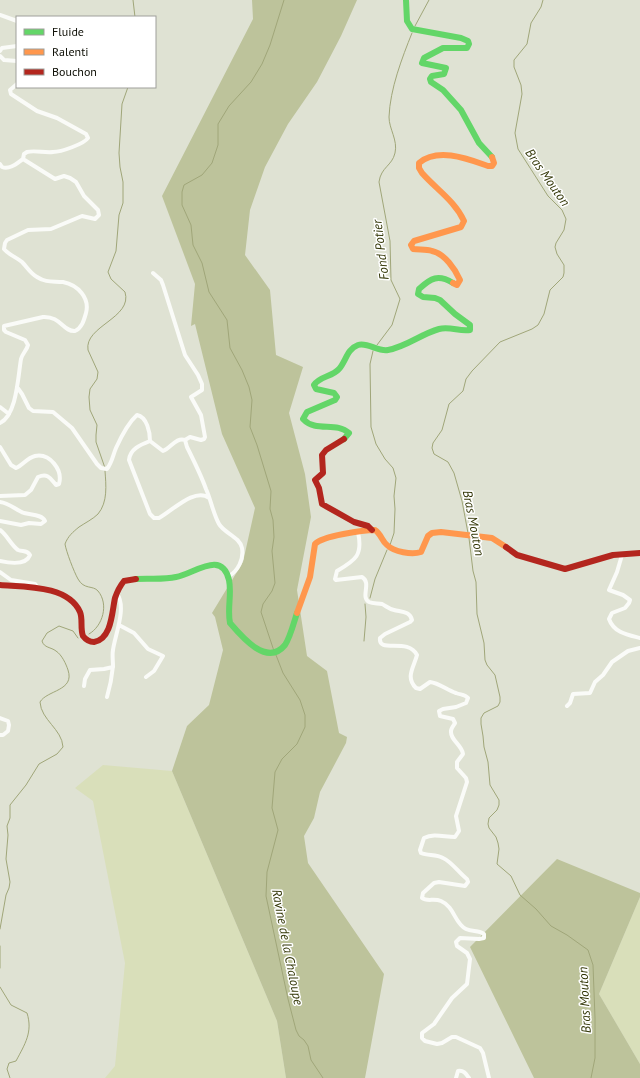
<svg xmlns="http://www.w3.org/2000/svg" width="640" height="1078" viewBox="0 0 640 1078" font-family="'PT Sans',sans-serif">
  <rect width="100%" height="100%" fill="#dfe2d3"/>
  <path fill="#d9dfba" d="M103,765L172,771L277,1021L286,1078H105L115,1066L125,963L93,801L75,788Z
    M640,897V1064L599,994Z"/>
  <path fill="#bdc39b" d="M252,0H357L341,36L317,82L288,124L265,167L250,210L245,255L270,290L276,355L303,367L289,413L305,474L311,517L297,590L307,656L327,671L339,733L347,737L346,743L320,792L314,818L304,836L308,863L384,974L365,1078H286L277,1021L172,771L187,726L209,705L223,650L215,617L212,613L243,562L255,508L222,434L195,324L191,326L195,284L162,196L253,19Z
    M557,859L640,893V897L599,994L640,1064V1078H534L470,947Z"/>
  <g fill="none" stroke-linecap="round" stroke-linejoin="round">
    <path stroke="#a0a679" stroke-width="1" d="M133,0L135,17
      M415,26L429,0
      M377,345L392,325L400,299L391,280L390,241L379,182C381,167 392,166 395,153C398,140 389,129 389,117C390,89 402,58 412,33
      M373,351L370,364L371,427L376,444L385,459L393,468L396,478L394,496L395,509L394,533L390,545
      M105,468L96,442V435L97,425L90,410L89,397L90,389L97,379L98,372L88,350C84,326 133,318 125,292L111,279L108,272L116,251L119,215L123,203V182L120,167L119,153L122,104L128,87
      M468,533L462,501L454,473L448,462L434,454L432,448L433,443L442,430L449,404L463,391L466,379L472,371L500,342L532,329L538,325L544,314L550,290L563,277L564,273V265L557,254L555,247L556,243L564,230L566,219L562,210L548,196L518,149L515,133L522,94L521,85L514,67V60L527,44L531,23L541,7L543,0
      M469,538L473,571L476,582L477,614L484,643L485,660L487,665L495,675L500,697V702L498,706L484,713L481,718V724L483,736L484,747L488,762L490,785L499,800V805L497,810L489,818L488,824L489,828L496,837L498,843L499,849L497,864L511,876L520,895L536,909L551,926L567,935L588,950L593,965L595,1018V1058L591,1078
      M370,598L375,579L387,550
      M89,634C103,626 109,604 98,591C93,585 84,590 78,579C74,572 66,551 65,544C68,536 73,532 79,527C85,523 93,519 98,514C108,502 106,485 105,471
      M364,641L366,617L365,604
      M274,651L261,612L263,604L272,591L275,583L272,551L274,537L273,520L270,509L271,491L257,445L250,427L252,400L249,387L242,370L230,348L227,320L209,292L202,263L193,245L191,225L182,205V192L184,185L202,175L212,163L218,145V124L229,106L251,82L262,64L270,45L284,0
      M276,655L283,673L300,700L305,715V727L297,744L282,759L275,772L272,808L278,830L267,872L266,896L288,999L296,1030L299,1036L304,1040L308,1046L311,1060L323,1078
      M0,929L6,895L9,888L10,882L6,859L8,835L7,826L10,818V805L26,785L39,764L57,754L63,747C62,729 41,720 40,702C47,690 75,691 68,670C66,664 62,655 56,651C51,647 44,648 42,641L47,633L59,626L73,631L78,638
      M0,946V968
      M0,987L11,1005L27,1013C33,1032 25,1044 16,1061L9,1063L7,1069L10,1078"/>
    <path stroke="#fafbf8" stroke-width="4" d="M0,15L17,21
      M0,51L2,48L17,46
      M0,56L4,60L17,61
      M0,164L2,167C10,170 17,163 23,159
      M153,273L161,280L163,285L185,355L198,375L202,384V390L191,397L201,415L205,437L204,439L201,440L190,437L185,440
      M17,387L22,394L29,408L33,411L53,412L72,428L97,464L101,468L107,469C112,463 113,455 116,448C121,437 128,423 137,415C147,417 150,432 150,441
      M0,407L9,414
      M0,423C17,415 18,376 21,359C22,354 27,350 28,345L25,340L6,332L4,330V326L43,317C61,316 63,332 75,331C82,328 84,320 86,313C90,298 78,285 63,282C53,281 46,283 37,277C30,273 27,267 22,262C16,257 9,255 4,249L5,243L7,240L28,230L51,229L82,216L95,219L99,215L98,210L84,196L76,182L70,178L64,176L55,179L23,159L24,154L27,152C35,150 44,153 53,152C61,152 84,144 88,138L86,134L57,118L37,111L11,94L10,90L17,84
      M150,441L163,451C171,448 176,437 185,440L187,447C194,461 201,475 206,489C211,500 213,513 219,524C224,533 240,537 242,548C244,559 238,571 229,576
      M150,441C140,445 130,449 129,460L150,514L154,518H159C172,511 195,487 209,498
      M0,447L11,465L16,468C23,465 27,458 35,456C50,453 63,470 59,484L56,485C50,478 48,473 38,477L31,490L25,495L0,496
      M0,502C9,503 16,510 24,513C31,515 42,514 45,521L41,524L29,523L21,525L0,521
      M0,530C7,535 11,545 18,550C23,552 27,550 30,555C26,566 9,563 0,561
      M358,532C363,555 356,560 337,571L335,579L336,580L362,577C372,583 360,597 369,602C373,604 378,603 382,604C386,606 389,609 394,610C401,612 410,611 412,620L410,622L385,634L380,638C378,654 408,637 417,655C414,667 405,677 416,688L420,689L430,682C439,683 447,690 456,693C461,695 465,694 468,698L466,703L456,707L443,709L439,711L440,716L453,719L455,723C454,725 451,728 451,731C450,740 462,745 463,754L457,762V768L466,778L467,782L456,816L459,831L455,837C444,837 434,833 424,838L420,850L421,853C428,856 436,854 443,858C452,862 459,873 467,879L468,882L465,886L439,882L434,883L423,893L422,898C427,902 434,898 441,901C455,907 454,923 466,929C472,932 479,930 484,934V938L479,939L460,938L456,942L457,946L467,953L470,959L467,984L452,998L434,1024L422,1033V1038L425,1041L437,1044L442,1043L452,1037H456L480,1048L483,1053L489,1078
      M622,555L617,572L609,590L623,595L630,600L629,603L625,608L612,613L609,619C614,633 628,635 640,638
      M0,572L11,580L35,584L38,588
      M119,625L134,633L148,649L163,656L154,671L146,677
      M84,686L85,679L90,670L104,669L113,667
      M107,697C110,687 112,676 113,666C113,660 112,655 113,650C115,635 127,607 117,594
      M567,706L570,703L573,694L590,693L595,682L603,675L612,662L628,651L640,648
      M0,718L8,721L9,725L8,731L3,735H0
      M456,1078L458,1071C464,1070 466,1074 469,1078"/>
    <path stroke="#63d668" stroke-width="6" d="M406,0L407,21L412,29L461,38L468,41L469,44L467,48H443L424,58L422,63L446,68L444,74L432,76L430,79L431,82L443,90L461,110L479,143L492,157
      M344,439L349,433C336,421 316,433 303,419L307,412L335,400L337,397L334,393L316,389L314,385C320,376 332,377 339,369C346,361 347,349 358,345C368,342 378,352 388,350C406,347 421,334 439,329C450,326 460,332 470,330V325L455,314L440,300L435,298L423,297L418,294L419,289C431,278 438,274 453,283
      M136,579C149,578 163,580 176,577C194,574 222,549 229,580C232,594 227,609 230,623C242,637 267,667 285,645C290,638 294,622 297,613"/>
    <path stroke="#ff974d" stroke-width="6" d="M453,283L457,285L460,280C455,269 445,254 432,251C426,249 419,250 413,249L411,245L414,241L461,227L464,221C455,201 436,189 422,173L419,168V163C438,147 468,159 488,166H492L494,163L492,157
      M297,613L310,577L315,544C322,536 364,530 375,530C381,534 382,541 387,545C394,552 412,555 421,552L428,536L432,533L441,532L492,538L506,547"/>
    <path stroke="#b3261e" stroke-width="6" d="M344,439L326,450L322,455L323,473L315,480L319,488L322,504L354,522L368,526L372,530
      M506,547L517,555L565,569L613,555L640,553
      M0,585C24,587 68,585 80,612C83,619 80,628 83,636C86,640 89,642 94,642C112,639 112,611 115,598C117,592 120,586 124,581L136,579"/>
  </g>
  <g text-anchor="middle" stroke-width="3" stroke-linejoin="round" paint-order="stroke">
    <g font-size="13" font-style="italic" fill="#333707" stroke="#fff">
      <text transform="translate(548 177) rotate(55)" y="5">Bras Mouton</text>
      <text transform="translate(380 250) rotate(-97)" y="5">Fond Potier</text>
      <text transform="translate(474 523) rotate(79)" y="5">Bras Mouton</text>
      <text transform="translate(288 947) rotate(79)" y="5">Ravine de la Chaloupe</text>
      <text transform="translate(584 1000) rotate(-93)" y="5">Bras Mouton</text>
    </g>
  </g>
  <rect x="16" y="16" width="140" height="72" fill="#ffffff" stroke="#9f9f9b"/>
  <rect x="24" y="29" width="20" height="6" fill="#63d668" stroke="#9f9f9b"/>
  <text x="52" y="36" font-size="12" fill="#0e0f06">Fluide</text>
  <rect x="24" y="49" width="20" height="6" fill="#ff974d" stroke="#9f9f9b"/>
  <text x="52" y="56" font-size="12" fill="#0e0f06">Ralenti</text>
  <rect x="24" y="69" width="20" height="6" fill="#b3261e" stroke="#9f9f9b"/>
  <text x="52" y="76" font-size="12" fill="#0e0f06">Bouchon</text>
</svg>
